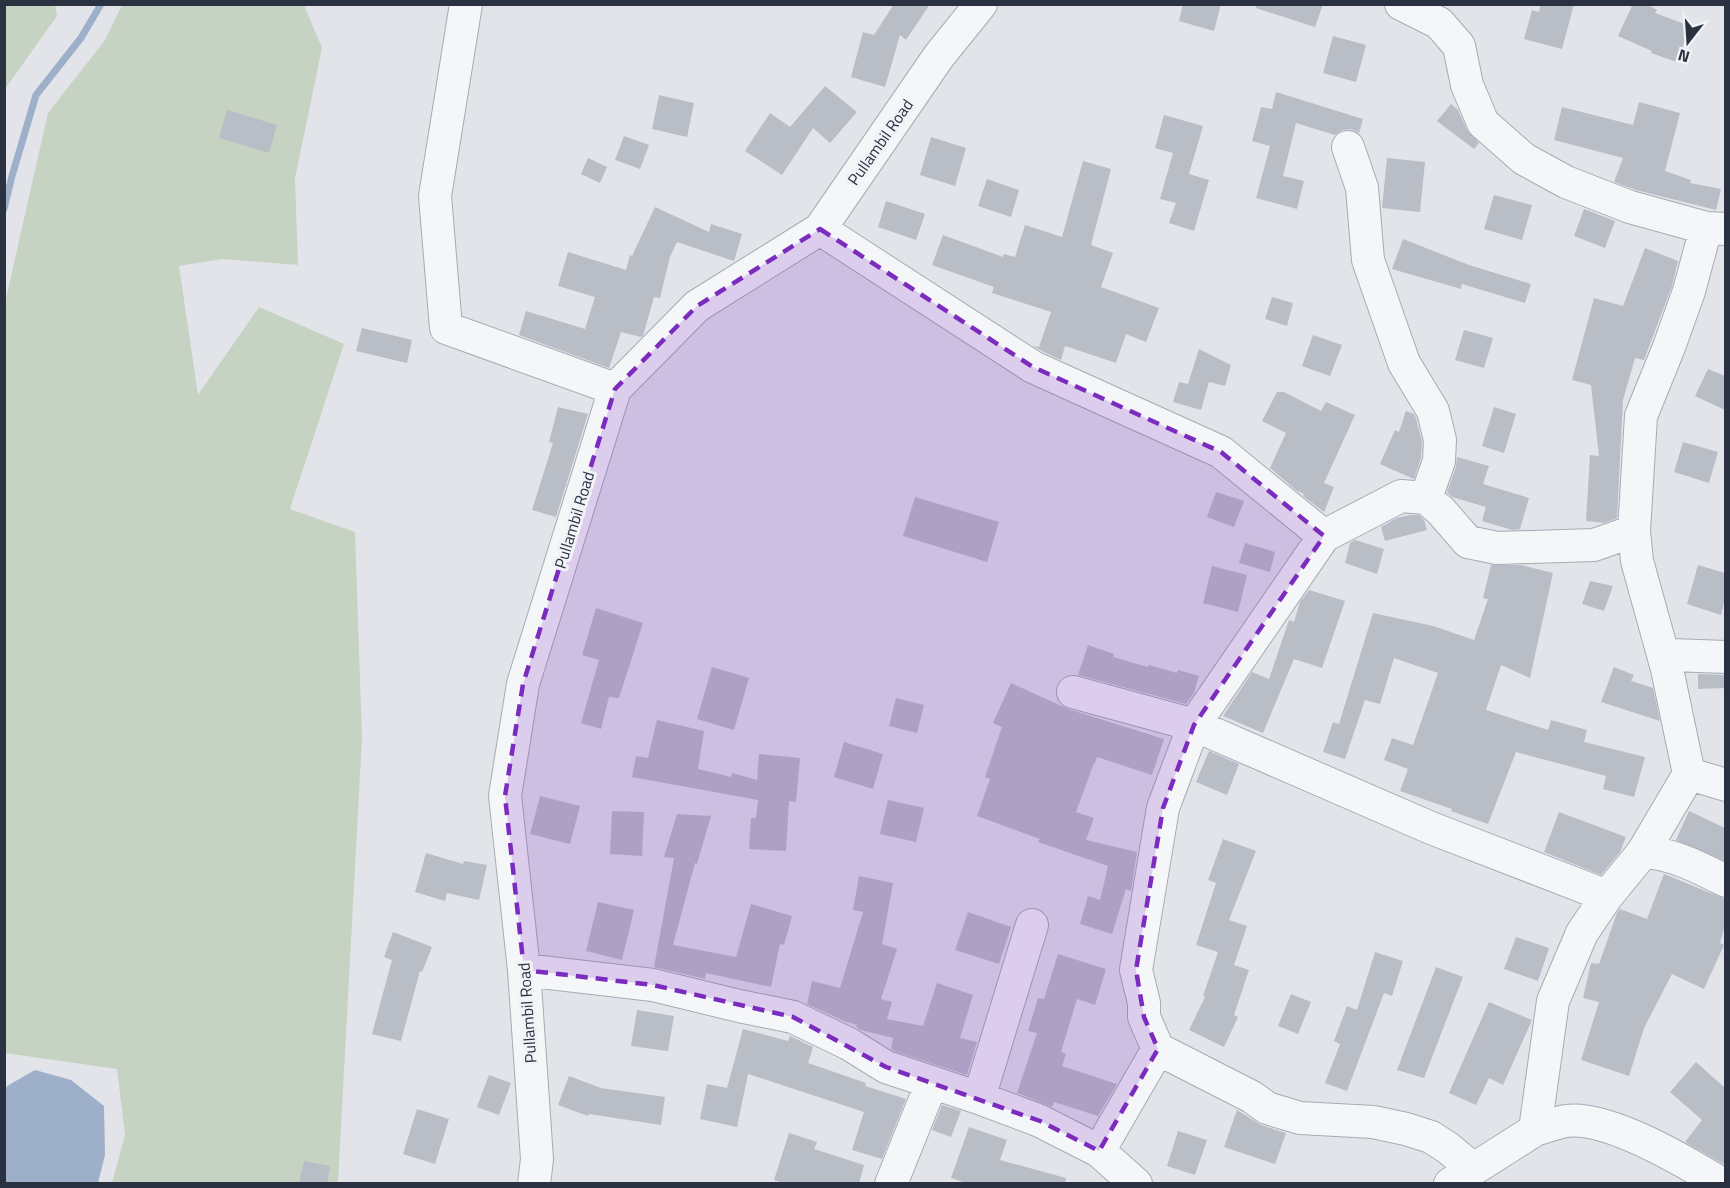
<svg xmlns="http://www.w3.org/2000/svg" width="1730" height="1188" viewBox="0 0 1730 1188" font-family="'Titillium Web',sans-serif">
  <rect width="100%" height="100%" fill="#e2e4ea"/>
  <path fill="#c6d3c3" d="M5,4L55,5L57,16L5,89Z
    M122,5H304L322,48L295,178L298,265L222,259L179,266L198,395L259,307L344,344L290,509L355,532L362,738L338,1182L333,1184L112,1183L125,1135L117,1069L5,1053V303L48,113L105,40Z"/>
  <path fill="#9eb0c9" d="M35,1070L71,1080L104,1106L105,1155L98,1183H5V1090L7,1086Z"/>
  <g fill="none" stroke-linecap="round" stroke-linejoin="round">
    <path stroke="#9eb0c9" stroke-width="7" d="M4,209L12,176L36,95L81,38L101,4"/>
  </g>
  <path fill="#b9bdc6" d="M894,4H930L906,40L900,35L885,87L851,77L863,32L874,35Z
    M1183,4H1221L1214,31L1179,21Z
    M1257,4H1323L1315,27L1256,8Z
    M1541,4H1574L1562,49L1524,39L1532,10L1539,12Z
    M1633,4H1646L1657,10L1655,13L1690,26L1677,62L1651,53L1652,51L1618,36Z
    M1333,36L1366,45L1356,82L1323,73Z
    M825,86L857,112L830,143L813,128L782,175L745,151L770,113L790,127Z
    M1276,92L1363,119L1359,133L1351,129L1343,130L1335,135L1296,123L1283,176L1304,181L1297,209L1256,198L1270,146L1252,141L1261,107L1272,109Z
    M659,95L694,103L687,137L652,129Z
    M1639,102L1680,113L1665,171L1691,180L1690,183L1721,189L1716,210L1636,190L1614,182L1623,158L1554,140L1562,107L1633,125Z
    M1451,104L1458,110L1467,130L1479,143L1474,149L1437,121Z
    M227,110L277,125L269,153L219,138Z
    M1164,115L1203,126L1189,174L1209,180L1194,231L1169,223L1176,203L1160,199L1173,153L1155,148Z
    M624,136L649,145L640,169L615,160Z
    M931,137L966,148L955,186L920,175Z
    M588,158L607,167L600,183L581,174Z
    M1387,158L1425,162L1420,212L1382,208Z
    M1083,161L1111,169L1091,245L1113,253L1101,287L1159,308L1146,342L1126,334L1116,363L1065,346L1061,360L1042,351L1033,346L1039,347L1051,312L992,293L994,287L932,265L943,235L1003,257L1004,254L1015,257L1025,225L1062,237Z
    M987,179L1019,190L1011,217L978,206Z
    M1494,195L1532,205L1522,240L1484,229Z
    M886,201L925,214L916,240L878,227Z
    M655,207L709,232L711,224L742,234L734,261L677,242L670,257L660,298L654,297L643,336L641,337L621,332L609,368L519,335L526,311L585,329L595,297L558,286L568,252L626,270L630,255L632,256Z
    M1584,209L1615,221L1605,248L1574,236Z
    M1403,239L1469,265L1531,284L1525,303L1462,284L1461,289L1392,269Z
    M1645,248L1678,261L1672,286L1644,360L1635,358L1623,400L1617,518L1604,523L1586,521L1590,455L1599,456L1591,385L1572,380L1594,298L1623,306Z
    M1272,297L1293,303L1287,326L1265,319Z
    M362,328L412,340L407,363L356,351Z
    M1464,330L1493,338L1484,368L1455,360Z
    M1313,335L1342,345L1330,376L1302,366Z
    M1199,349L1231,365L1225,386L1209,382L1201,410L1173,402L1179,382L1188,384Z
    M1708,369L1725,376V410L1695,396Z
    M1277,392H1284L1321,411L1326,402L1355,415L1324,483L1334,487L1324,512L1303,496L1304,494L1297,491L1270,468L1286,433L1262,421Z
    M558,407L588,414L556,517L532,510L553,443L549,442Z
    M1494,407L1516,414L1504,453L1482,446Z
    M1406,411L1414,414L1416,418L1422,442L1421,458L1414,479L1380,464L1395,430L1399,432Z
    M1683,442L1718,452L1709,483L1674,472Z
    M1457,457L1489,466L1483,484L1529,498L1520,529L1512,530L1482,521L1486,507L1452,497L1447,492L1456,467Z
    M1216,492L1244,501L1234,527L1207,517Z
    M915,497L999,522L987,562L903,536Z
    M1410,515H1419L1424,520L1427,530L1385,541L1381,527L1397,518Z
    M1355,540L1384,549L1377,574L1345,563L1350,543Z
    M1245,543L1275,552L1270,572L1239,563Z
    M1491,565H1521L1553,573L1530,678L1501,665L1486,710L1548,730L1551,720L1587,730L1584,742L1645,757L1634,797L1603,789L1606,776L1516,752L1488,824L1451,811L1452,809L1400,791L1408,769L1384,760L1392,738L1413,745L1438,673L1394,658L1380,704L1365,700L1345,759L1323,752L1333,722L1339,724L1373,613L1433,626L1474,640L1488,599L1483,598Z
    M1698,565L1725,573V598L1721,615L1687,604Z
    M1212,566L1247,575L1238,612L1203,603Z
    M1590,581L1613,586L1604,611L1582,604Z
    M1309,590L1345,601L1322,668L1294,659L1263,733L1223,716L1252,672L1269,679L1289,620L1294,622L1300,602Z
    M596,608L643,623L619,698L609,697L601,729L581,723L599,660L582,655Z
    M1088,645L1114,654L1113,657L1148,667L1149,665L1177,673L1178,670L1199,676L1194,693L1186,704L1078,675Z
    M712,667L749,678L734,730L697,719Z
    M1614,667L1634,675L1631,681L1653,688L1660,721L1601,702Z
    M1698,674L1725,675V688L1698,689Z
    M1011,683L1068,709L1164,739L1152,775L1097,757L1095,763H1094L1076,812L1094,818L1086,840L1137,852L1131,891L1126,889L1112,934L1080,924L1088,896L1100,900L1108,866L1038,842L1040,839L977,816L990,779L985,777L1002,727L993,723Z
    M896,698L924,705L917,733L889,726Z
    M657,720L704,731L698,769L731,777L732,773L757,780L759,754L800,758L796,802L789,801L786,851L749,849L751,818H756L758,800L632,777L636,756L648,758Z
    M844,742L883,754L873,789L834,777Z
    M1209,751L1239,764L1227,795L1196,782Z
    M540,796L580,806L570,844L530,834Z
    M888,800L924,808L916,842L880,834Z
    M612,811L644,812L642,856L610,854Z
    M1689,811L1725,828V861L1676,840Z
    M1559,812L1626,837L1620,852L1601,875L1544,852Z
    M677,814L711,816L697,864L695,863L673,945L736,957L751,904L792,916L784,945L780,944L771,987L706,973L705,979L654,967L674,858L664,857Z
    M1223,839L1256,851L1229,920L1247,926L1234,965L1249,970L1234,1015L1238,1017L1224,1047L1189,1030L1205,997L1203,996L1218,952L1196,945L1216,883L1208,880Z
    M426,853L463,864L464,861L487,865L479,900L447,893L445,901L415,892Z
    M1664,874L1725,899V925L1720,943L1724,945L1704,989L1672,974L1644,1028L1629,1076L1581,1060L1599,1002L1583,998L1591,963L1599,964L1617,913L1620,909L1647,919Z
    M859,876L893,883L882,944L897,949L881,999L892,1002L887,1019L923,1026L937,983L973,995L960,1038L977,1042L967,1075L894,1051L891,1049L893,1038L861,1030L856,1027L857,1025L844,1021L807,1004L812,981L840,988L863,912L853,910Z
    M598,902L634,910L622,960L586,951Z
    M968,912L1011,927L999,964L955,950Z
    M393,932L432,947L422,972L420,971L401,1041L372,1034L392,960L384,957Z
    M1516,937L1549,948L1538,981L1504,969Z
    M1375,952L1403,961L1392,996L1384,993L1347,1091L1325,1083L1340,1044L1334,1041L1347,1006L1357,1010Z
    M1058,954L1106,969L1095,1005L1077,999L1061,1052L1066,1054L1062,1066L1117,1084L1098,1116L1054,1102L1052,1107L1017,1093L1037,1033L1028,1031L1038,998L1044,999Z
    M1436,967L1463,977L1424,1078L1397,1070Z
    M1291,994L1311,1002L1298,1034L1278,1026Z
    M1489,1002L1532,1020L1503,1085L1489,1078L1476,1105L1449,1093Z
    M637,1010L674,1016L668,1051L631,1046Z
    M743,1029L788,1041L790,1036L813,1047L808,1063L866,1083L865,1086L906,1099L882,1159L852,1150L864,1112L748,1074L737,1127L700,1119L707,1084L727,1088Z
    M1696,1062L1725,1088V1165L1685,1142L1702,1120L1670,1092Z
    M489,1075L511,1083L499,1115L477,1107Z
    M569,1076L601,1088L665,1097L661,1125L589,1114L588,1116L558,1105Z
    M942,1105L961,1111L951,1137L932,1130Z
    M417,1109L449,1119L435,1164L403,1154Z
    M1237,1110L1261,1125L1286,1133L1275,1164L1224,1147Z
    M969,1127L1007,1140L1000,1160L1066,1178L1065,1184H969L951,1178Z
    M1178,1131L1207,1140L1195,1175L1167,1166Z
    M789,1133L817,1142L814,1149L864,1165L859,1184H785L774,1180Z
    M304,1161L330,1166L327,1184H299Z"/>
  <g fill="none" stroke-linecap="round" stroke-linejoin="round">
    <g stroke="#a7abb4" stroke-width="34">
      <path id="minor" d="M466,4L435,196L446,328L615,389
        M1401,4L1439,23L1459,46L1467,85L1483,123L1524,159L1566,182L1630,207L1706,228L1726,229
        M1348,147L1362,188L1368,260L1404,363L1433,411L1440,440L1439,461L1426,498
        M820,229L1033,367L1221,452L1324,536
        M1634,531L1637,561L1667,669
        M1073,692L1194,725L1431,828L1607,896
        M1689,774L1726,785
        M1643,852L1689,774L1667,669L1671,655L1726,657
        M524,970L653,985L739,1006L793,1017L849,1044L886,1067L979,1098L1040,1121L1099,1151L1136,1184
        M979,1098L1032,925
        M1535,1130C1545,1127 1555,1123 1566,1121C1608,1115 1686,1162 1722,1184
        M1099,1151L1158,1049
        M1472,1168L1448,1148L1431,1137L1406,1129L1373,1122L1300,1118L1267,1108L1252,1097L1158,1049L1144,1017V1003L1136,970L1163,808L1194,725L1324,536L1401,496L1426,498L1441,511L1468,542L1497,548L1594,545L1634,531L1641,416L1669,347L1689,291L1706,228
        M534,1184L537,1159L524,970L505,796L523,684L615,389L697,306L820,229L939,56L981,4
        M891,1184L932,1082
        M1450,1184L1535,1130L1553,1001L1582,933L1607,896L1643,852C1672,853 1700,868 1726,881"/>
    </g>
    <use href="#minor" stroke="#f4f6f8" stroke-width="32"/>
  </g>
  <path fill="#7b2cbf" fill-opacity="0.2" stroke="#7b2cbf" stroke-width="4.5" stroke-dasharray="12 8" stroke-linejoin="round" d="M820,229L1033,367L1221,452L1324,536L1194,725L1163,808L1136,970L1144,1017L1158,1049L1099,1151L1040,1121L886,1067L793,1017L653,985L524,970L505,796L523,684L615,389L697,306Z"/>
  <g text-anchor="middle" stroke-width="6" stroke-linejoin="round" paint-order="stroke">
    <g font-size="16" fill="#2a3141" stroke="#f1f3f7">
      <text transform="translate(880 142) rotate(-55)" y="6">Pullambil Road</text>
      <text transform="translate(574 520) rotate(-73)" y="6">Pullambil Road</text>
      <text transform="translate(527 1013) rotate(-94)" y="6">Pullambil Road</text>
    </g>
  </g>
  <rect width="1730" height="1188" fill="none" stroke="#2a3141" stroke-width="12"/>
  <g transform="translate(1688 42) rotate(197)" stroke="#f1f3f7" stroke-width="4.5" paint-order="stroke">
  <path d="M0-4.5L10 22L0 15L-10 22Z" fill="#2a3141"/>
  <text y="-9" font-size="16" font-weight="bold" text-anchor="middle" fill="#2a3141">N</text>
  </g>
</svg>
